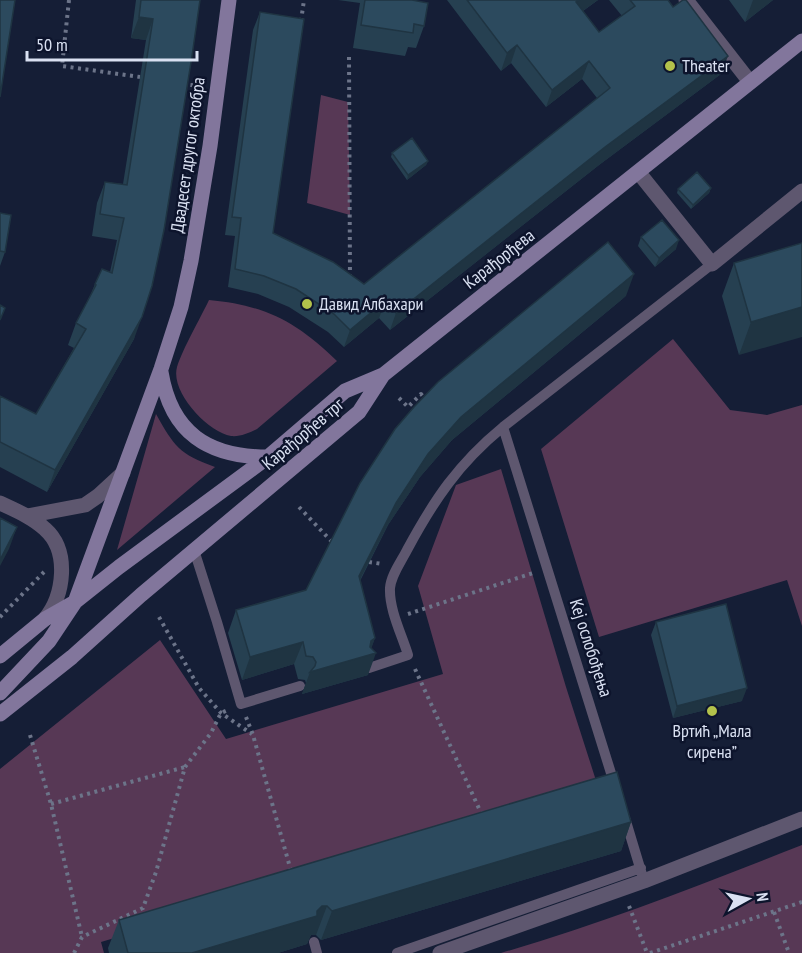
<svg xmlns="http://www.w3.org/2000/svg" width="802" height="953" viewBox="0 0 802 953" font-family="'PT Sans Narrow',sans-serif">
  <rect width="100%" height="100%" fill="#151e36"/>
  <path fill="#573855" d="M321,95L348,102L350,215L307,203Z
    M209,300C265,305 297,322 337,361L257,429C249,433 240,437 231,436C208,432 170,392 177,367C183,348 200,319 209,300Z
    M673,339L730,410L767,415L802,405V626L787,580L599,637L541,449Z
    M156,414C174,446 179,454 215,467L117,550Z
    M501,469L566,687L600,793L101,942L104,953H0V769L160,640L226,739L443,674L418,586L456,485Z
    M802,845V953H501C604,923 703,884 802,845Z"/>
  <g fill="none" stroke-linecap="round" stroke-linejoin="round">
    <path stroke="#6c7489" stroke-width="4" stroke-dasharray="3 4.5" stroke-linecap="butt" d="M69,0L62,66L140,77
      M301,21L304,0
      M349,57L350,279
      M183,84L199,86
      M399,398L408,407L421,394L425,399
      M299,507L333,543
      M369,562L382,564
      M408,614L533,573
      M0,617L44,572
      M159,617L199,688L221,713L252,734
      M415,669L482,815
      M246,717L253,735L291,871
      M30,735L51,804L82,937
      M51,804L185,767
      M629,906L647,953
      M774,912L789,953
      M74,953L82,937L143,908L156,872L185,767L211,733L221,713L228,710
      M650,953L802,902"/>
    <path stroke="#5e576f" stroke-width="10" d="M503,427L615,786
      M194,550L217,622L241,704L300,686
      M369,668L408,655C402,635 389,610 390,588C391,575 401,562 407,550C434,500 458,464 503,427L712,264
      M625,818L644,881
      M314,942L317,953
      M397,953L641,868"/>
    <path stroke="#5e576f" stroke-width="15" d="M686,0L750,82
      M639,173L712,264L802,191
      M0,503C15,510 32,517 45,529C70,551 64,596 45,619
      M27,516L85,505L98,496L123,473
      M440,953L644,881L802,819"/>
    <path stroke="#82769c" stroke-width="15" d="M161,372C171,433 208,457 268,457
      M0,656L45,619L75,602L119,567L268,457L345,391L383,375L802,41
      M0,693L49,641L75,602L161,369L181,307L191,261L210,146L229,0
      M0,714L72,657L141,595L359,412L383,375"/>
  </g>
  <path fill="#264051" d="M136,0H200L134,339L47,492L0,467V396L36,414L74,348L68,345L76,323L90,296L95,284L110,272L117,240L92,236L97,203L105,182L123,184L146,40L131,38Z
    M338,0H412L424,26L416,48L408,47L405,56L353,48L360,3Z
    M447,0H598L583,11L599,32L622,16L609,0H668L721,74L599,165L390,330L379,318L344,347L328,332L289,307L258,294L228,287L235,236L225,235L253,30L260,12L273,233L364,284L597,98L582,79L546,107L511,63L501,71Z
    M729,0H773L745,22Z
    M392,153L428,161L426,165L407,180L391,157Z
    M711,188L709,193L691,209L677,193L678,189Z
    M0,213L5,252L0,266Z
    M641,237L676,249L655,267L638,246Z
    M802,243L739,355L722,296L734,263Z
    M626,296L452,440L420,477L388,525L360,581L375,638L371,648L368,675L302,694L306,683L305,680L298,679L294,664L242,680L228,633L236,610L306,590L360,483Z
    M656,622L742,701L673,718L651,635Z
    M631,822L621,851L321,940L316,935H311L310,937L307,944L278,953H109L108,948L119,920Z"/>
  <path fill="#1f3442" d="M579,0H598L570,20L576,2Z
    M753,0H773L745,22Z
    M139,17L153,19L146,40L131,38Z
    M517,45L511,63L501,71L507,53Z
    M728,56L721,74L599,165L390,330L396,313L605,147Z
    M589,61L582,79L546,107L552,90Z
    M428,161L426,165L407,180L408,175Z
    M711,188L709,193L691,209L693,205Z
    M679,240L676,249L655,267L659,258Z
    M634,274L626,296L452,440L420,477L388,525L350,599L359,576L396,503L428,454L461,417Z
    M386,300L379,318L344,347L350,330Z
    M802,307V337L739,355L751,322Z
    M142,317L134,339L47,492L55,470Z
    M17,527L9,549L0,566V560Z
    M375,638L369,655L376,653L368,675L302,694L310,672Z
    M303,642L294,664L242,680L250,657Z
    M747,688L742,701L673,718L677,706Z
    M631,822L621,851L321,940L332,911Z
    M322,906H327L316,935H311L310,937L307,944L278,953H192Z"/>
  <path fill="#2c4a5e" stroke="#1f3442" stroke-width="1.5" d="M0,0H15L0,97Z
    M141,0H200L192,56L164,230L152,286L142,317L55,470L0,442V396L36,414L86,329L76,323L96,285L95,284L102,269L112,273L124,218L100,214L105,182L127,185L153,19L139,17Z
    M365,0H412L428,3L424,26L414,24L413,33L361,25Z
    M467,0H579L576,2L599,32L635,6L630,0H668L673,7L683,0H686L728,56L605,147L396,313L386,300L350,330L334,314L296,289L264,276L235,269L241,218L232,217L260,12L304,19L273,233L333,262L364,284L610,88L589,61L552,90L517,45L507,53Z
    M412,138L428,161L408,175L392,153Z
    M697,172L711,188L693,205L678,189Z
    M0,213L11,215L5,252L0,251Z
    M662,220L679,240L659,258L641,237Z
    M608,242L634,274L461,417L428,454L396,503L359,576L375,638L371,641L370,647L376,653L310,672L315,666L316,662L313,657L306,656L303,642L250,657L236,610L306,590L360,483L395,429L414,407L438,382Z
    M802,243V307L751,322L734,263Z
    M0,305L5,308L0,320Z
    M0,518L17,527L0,560Z
    M726,604L747,688L677,706L656,622Z
    M617,772L631,822L332,911L327,906H322L317,911V916L192,953H128L119,920Z"/>
  <g fill="#b3c24b" stroke="#0d142c" stroke-width="2">
    <circle cx="670" cy="66" r="6"/>
    <circle cx="307" cy="304" r="6"/>
    <circle cx="712" cy="711" r="6"/>
  </g>
  <g text-anchor="middle" stroke-width="5" stroke-linejoin="round" paint-order="stroke">
    <g font-size="18" fill="#dae1f2" stroke="#0d142c" text-anchor="start">
      <text x="682" y="72">Theater</text>
      <text x="319" y="310">Давид Албахари</text>
      <text x="712" y="737" text-anchor="middle">Вртић „Мала<tspan x="712" dy="21">сирена”</tspan></text>
    </g>
    <g font-size="18" fill="#dae1f2" stroke="#0d142c">
      <text transform="translate(188 155) rotate(-82)" y="6">Двадесет другог октобра</text>
      <text transform="translate(499 259) rotate(-38)" y="6">Карађорђева</text>
      <text transform="translate(303 434) rotate(-40)" y="6">Карађорђев трг</text>
      <text transform="translate(591 648) rotate(72)" y="6">Кеј ослобођења</text>
    </g>
  </g>
  <g transform="translate(748 899) rotate(82)" stroke="#0d142c" stroke-width="4.5" paint-order="stroke">
  <path d="M0-4.5L10 22L0 15L-10 22Z" fill="#dae1f2"/>
  <text y="-9" font-size="16" font-weight="bold" text-anchor="middle" fill="#dae1f2">N</text>
  </g>
  <path d="M27 51v9h170v-9" fill="none" stroke="#dae1f2" stroke-width="3"/>
  <text x="36" y="51" font-size="18" fill="#dae1f2" stroke="#0d142c" stroke-width="4.5" paint-order="stroke">50 m</text>
</svg>
